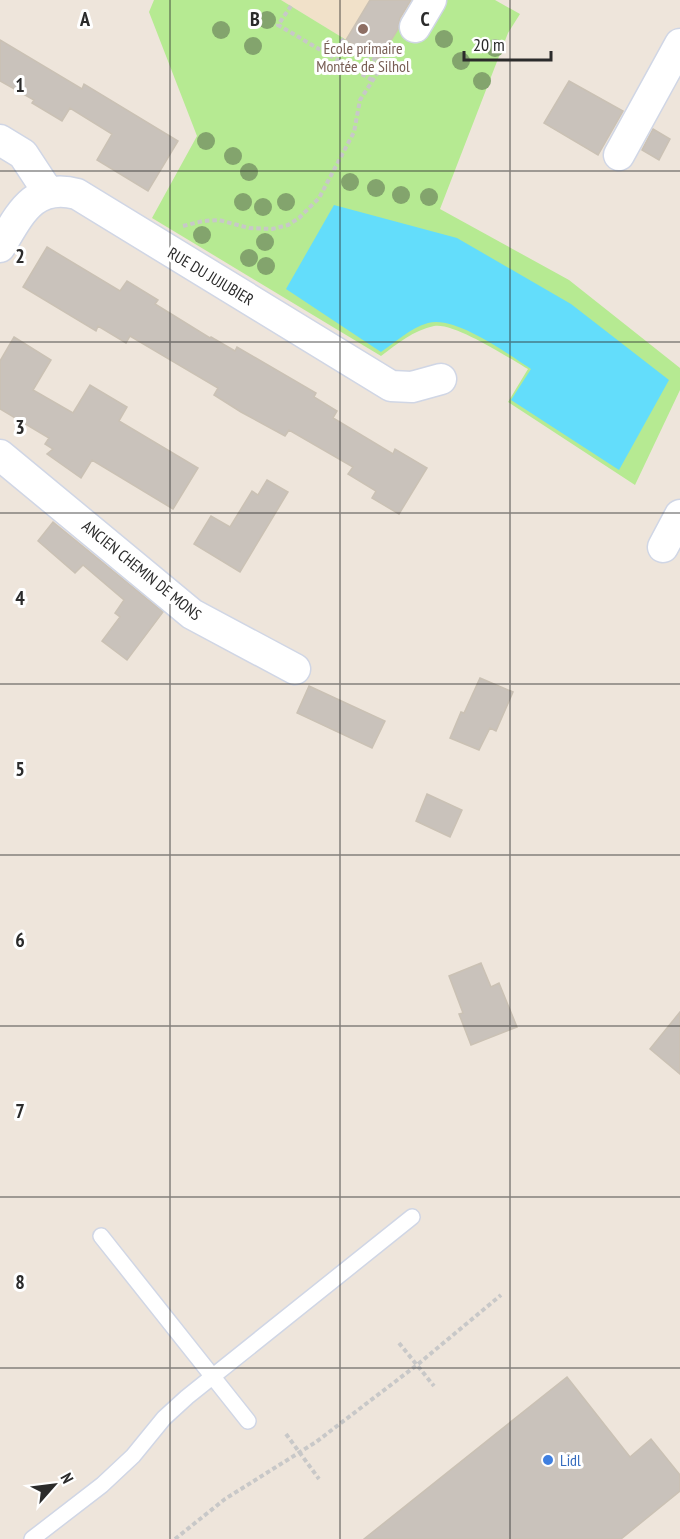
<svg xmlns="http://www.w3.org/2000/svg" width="680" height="1539" viewBox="0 0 680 1539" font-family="'PT Sans Narrow',sans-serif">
  <rect width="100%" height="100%" fill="#eee5db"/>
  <path fill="#f1e1c9" d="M281,0H416L379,60Z"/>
  <path fill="#b6ea92" d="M154,0H281L379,60L416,0H495L520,14L508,33L440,209L569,280L680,368V390L635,485L508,402L528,369C509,358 454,322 434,326C414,330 397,344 381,356L152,218L197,136L149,12Z"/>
  <path fill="#63ddfb" d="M334,205L457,238L571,304L669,380L619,470L511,400L531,369C508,354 455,315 428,323C410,328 396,342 381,352L286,289Z"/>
  <path fill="#c9c2bb" stroke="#cac1b4" stroke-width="1.5" d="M370,0H411L400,18L398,29L379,60L346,40Z
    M0,40L82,89L84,84L178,141L148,191L97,160L112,134L70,108L62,121L32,103L34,100L0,81Z
    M569,81L623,111L598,155L544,123Z
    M653,129L670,139L659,160L642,150Z
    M47,247L120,291L127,281L158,300L155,304L210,338L211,337L235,351L237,347L316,393L314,397L337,411L333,418L393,454L395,449L427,468L399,514L372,498L376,491L348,474L353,467L289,430L285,436L241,412L214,395L218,388L130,336L126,343L98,326L96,331L23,287Z
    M14,337L51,360L33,390L73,413L90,385L127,407L119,421L198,468L173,509L92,460L81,478L47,454L53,449L45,444L49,438L0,409V361Z
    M267,480L288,492L240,572L194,544L211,516L230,527L252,491L258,495Z
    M53,522L163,612L127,660L102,641L120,617L115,613L124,600L83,565L75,573L38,541Z
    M480,678L513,692L496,731L490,728L479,750L450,738L461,712L464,713Z
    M309,686L385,721L372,748L297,713Z
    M427,794L462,810L450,837L416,821Z
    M481,963L491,987L499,983L517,1027L471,1045L459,1014L463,1013L449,976Z
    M680,1012V1074L650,1049Z
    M567,1377L630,1457L651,1439L680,1475V1491L621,1539H364Z"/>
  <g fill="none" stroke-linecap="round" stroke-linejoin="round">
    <g stroke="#d0d6e5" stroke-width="18">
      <path id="service" d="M101,1236L248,1421
        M32,1539L102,1485L133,1456L164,1418L187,1397L412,1217"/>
    </g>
    <g stroke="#d0d6e5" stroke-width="33">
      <path id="minor" d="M415,27L431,0
        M0,140L23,154L48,192
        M619,155L680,44
        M0,247C19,216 33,182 77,194L391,386L412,387L441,379
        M0,455L192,614L295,669
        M663,547L680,515"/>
    </g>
    <path stroke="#c8c8c8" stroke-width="4" stroke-dasharray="4.5 3" stroke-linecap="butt" d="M291,6L278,25L372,80
      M344,39L342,41L383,64
      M183,226L203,221L219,220L249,228L272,229L288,225L299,218L319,198L354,132L360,100L395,46
      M399,1343L434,1386
      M286,1434L319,1479
      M175,1539L225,1499L316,1442L417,1365L501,1295"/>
    <use href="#service" stroke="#fff" stroke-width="15"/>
    <use href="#minor" stroke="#fff" stroke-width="30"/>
  </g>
  <g fill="#83a46d">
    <circle cx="267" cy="20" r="9"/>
    <circle cx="221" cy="30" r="9"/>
    <circle cx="444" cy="39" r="9"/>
    <circle cx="253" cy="46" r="9"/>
    <circle cx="495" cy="48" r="9"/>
    <circle cx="461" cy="61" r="9"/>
    <circle cx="482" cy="81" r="9"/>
    <circle cx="206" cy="141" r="9"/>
    <circle cx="233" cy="156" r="9"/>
    <circle cx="249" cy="172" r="9"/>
    <circle cx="350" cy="182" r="9"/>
    <circle cx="376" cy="188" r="9"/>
    <circle cx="401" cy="195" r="9"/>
    <circle cx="429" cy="197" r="9"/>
    <circle cx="243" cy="202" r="9"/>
    <circle cx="286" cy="202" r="9"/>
    <circle cx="263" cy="207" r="9"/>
    <circle cx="202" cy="235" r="9"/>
    <circle cx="265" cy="242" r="9"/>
    <circle cx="249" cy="258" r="9"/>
    <circle cx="266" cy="266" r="9"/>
  </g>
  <path fill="none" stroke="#2b2b2b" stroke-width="1.5" stroke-opacity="0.55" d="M170,0V1539M340,0V1539M510,0V1539M0,171H680M0,342H680M0,513H680M0,684H680M0,855H680M0,1026H680M0,1197H680M0,1368H680"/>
  <circle fill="#8d6e63" stroke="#fff" stroke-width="2" cx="363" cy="29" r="6"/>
  <circle fill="#3f7fe0" stroke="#fff" stroke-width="2" cx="548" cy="1460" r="6"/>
  <g text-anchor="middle" stroke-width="6" stroke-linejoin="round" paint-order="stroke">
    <g font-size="16" fill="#785e54" stroke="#fff">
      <text x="363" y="54">École primaire<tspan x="363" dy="18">Montée de Silhol</tspan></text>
    </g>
    <g font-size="16" fill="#2b2b2b" stroke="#fff">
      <text transform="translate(211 276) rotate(31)" y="6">RUE DU JUJUBIER</text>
      <text transform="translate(142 570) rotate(39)" y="6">ANCIEN CHEMIN DE MONS</text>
    </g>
    <g font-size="16" fill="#366cbe" stroke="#fff" text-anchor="start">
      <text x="560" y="1466">Lidl</text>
    </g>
  </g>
  <g font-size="20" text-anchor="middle" font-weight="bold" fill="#2b2b2b" stroke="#fff" stroke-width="6" stroke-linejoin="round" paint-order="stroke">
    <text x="85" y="26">A</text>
    <text x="255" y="26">B</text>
    <text x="425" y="26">C</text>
    <text x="20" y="92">1</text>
    <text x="20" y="263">2</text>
    <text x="20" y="434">3</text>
    <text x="20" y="605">4</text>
    <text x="20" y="776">5</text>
    <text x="20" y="947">6</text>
    <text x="20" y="1118">7</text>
    <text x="20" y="1289">8</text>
  </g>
  <g transform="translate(54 1485) rotate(62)" stroke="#ffffff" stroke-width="4.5" paint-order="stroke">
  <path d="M0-4.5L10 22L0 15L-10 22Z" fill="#2b2b2b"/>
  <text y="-9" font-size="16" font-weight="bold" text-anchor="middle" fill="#2b2b2b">N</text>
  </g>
  <path d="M464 51v9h87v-9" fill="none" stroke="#2b2b2b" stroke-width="3"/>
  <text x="473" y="51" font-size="18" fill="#2b2b2b" stroke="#ffffff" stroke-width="4.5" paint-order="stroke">20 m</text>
</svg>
